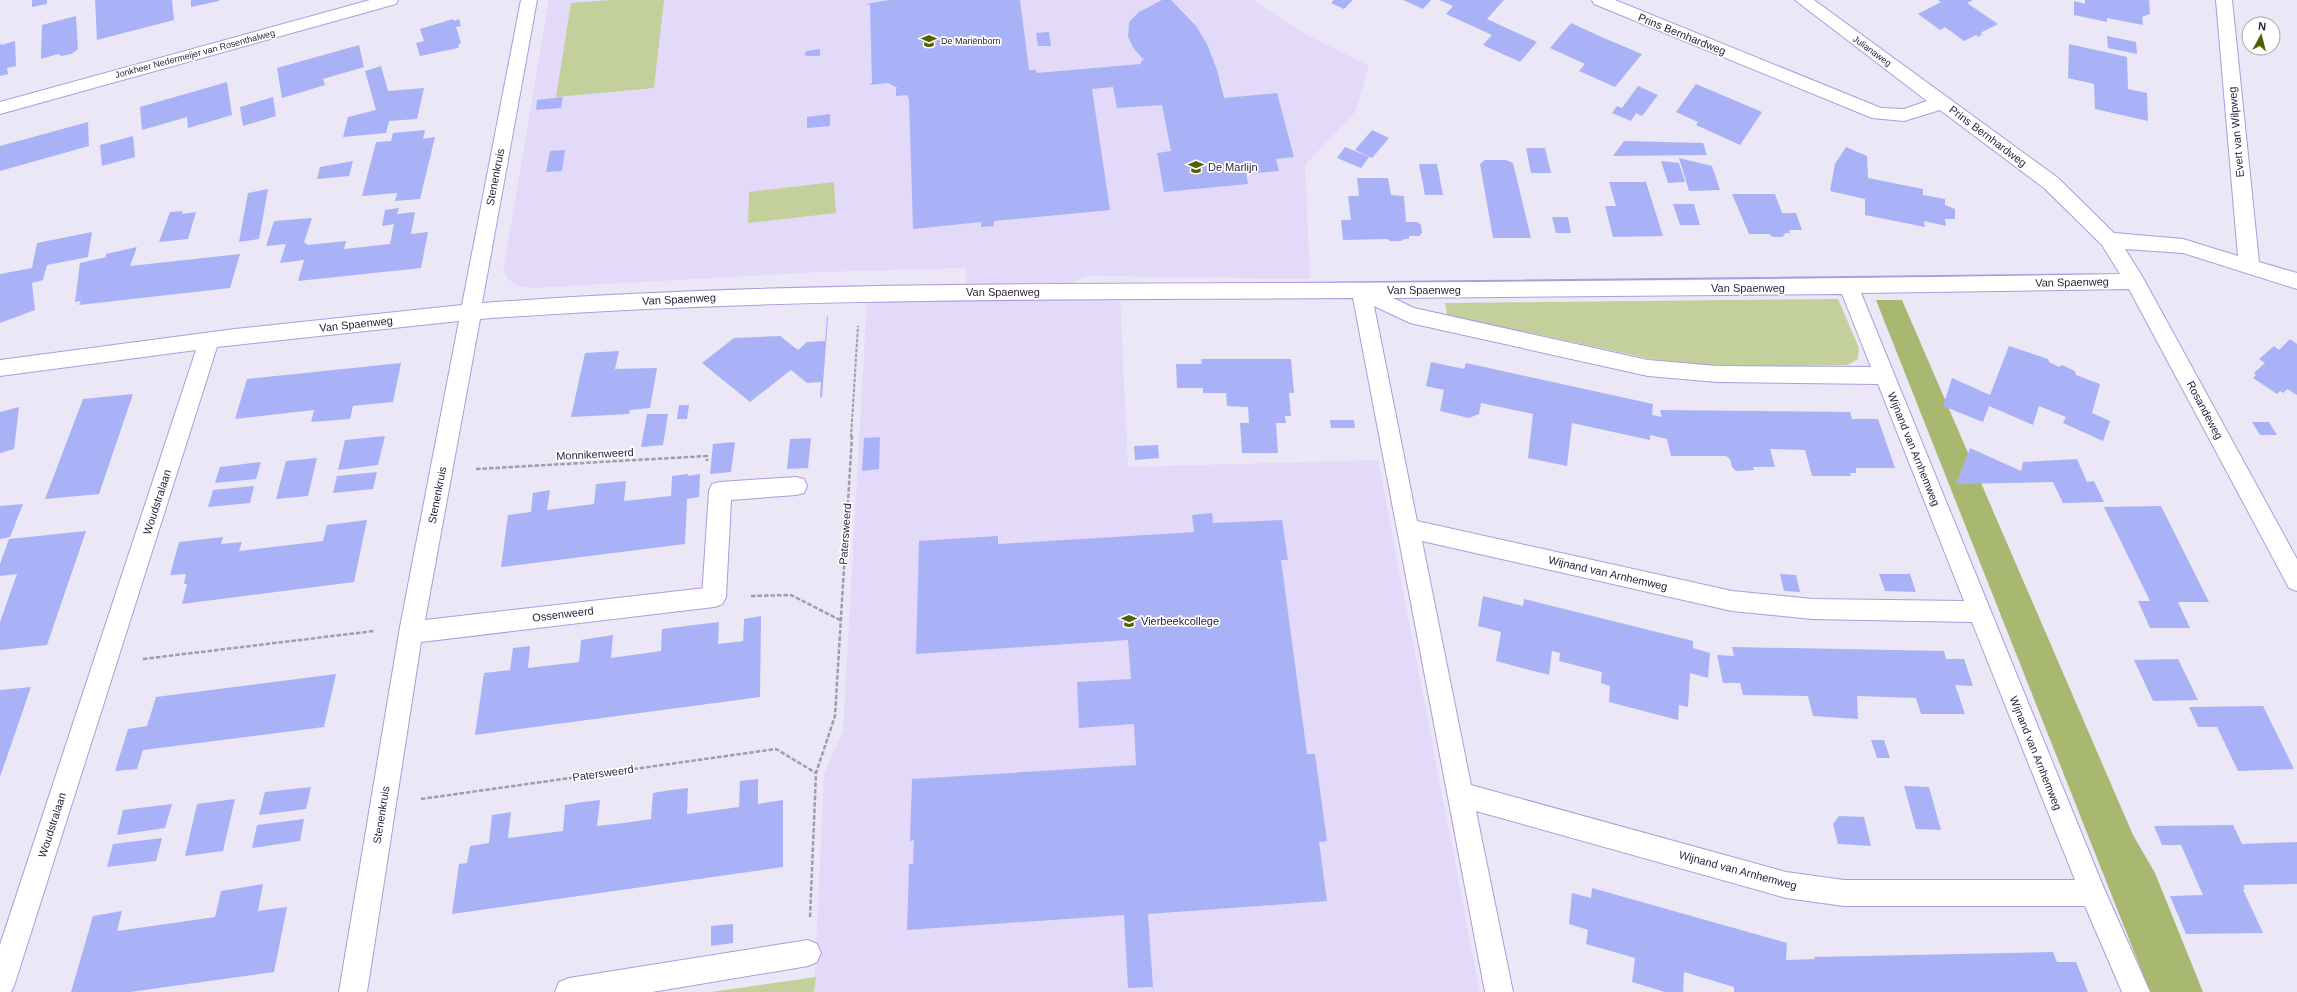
<svg xmlns="http://www.w3.org/2000/svg" width="2297" height="992" viewBox="0 0 2297 992" font-family="Helvetica,sans-serif">
  <rect width="100%" height="100%" fill="#ebe7f6"/>
  <path fill="#e3dafa" d="M549,0H1253L1305,34L1369,66L1355,112L1305,165L1310,279L1087,276L1066,285H967L965,268L821,272L533,288L518,286L510,281L503,271Z
    M1120,297L1128,467L1378,460L1480,992H814L824,774L843,731L867,298Z"/>
  <path fill="#c4d09c" d="M610,0H664L654,88L556,97L571,3Z
    M834,182L836,213L748,223L749,192Z
    M1838,299L1859,348L1858,359L1848,365L1719,367L1651,359L1447,315L1445,303Z
    M816,977L814,992H711Z"/>
  <path fill="#a9b871" d="M1876,300H1902L2133,835L2155,873L2203,992H2150Z"/>
  <path fill="#a9b2f7" d="M32,0H47V4L32,7Z
    M95,0H172L174,20L97,40Z
    M191,0H219V1L191,7Z
    M889,0H1020L1029,70H1036L1037,73L1141,64V61L1144,60L1134,49L1128,37L1129,22L1139,12L1162,0H1171L1196,26L1207,44L1217,70L1224,98L1277,93L1294,157L1276,159L1279,171L1246,174L1248,184L1164,192L1157,153L1171,151L1162,105L1117,108L1113,87L1092,89L1110,210L994,221V226L981,227V222L913,229L909,100L907,95L896,96V88H898L888,83L869,85L872,83L870,5L866,4Z
    M1334,0H1353L1344,9L1331,3Z
    M1403,0H1431L1423,9Z
    M1439,0H1504L1487,19L1537,42L1520,62L1483,45L1492,35L1446,14L1453,6Z
    M1938,0H1973L1967,3L1998,24L1980,33L1983,34L1978,37L1976,35L1964,41L1945,27L1940,30L1918,14L1941,2Z
    M2085,0H2149L2150,14L2142,17L2143,25L2107,18V22L2074,15V1L2085,4Z
    M76,16L78,49L71,54L62,56L58,54L41,59L42,25Z
    M453,19L454,21L459,19L461,26L456,27L461,43L459,44L458,48L420,56L416,43L424,41L420,29Z
    M1571,23L1606,39L1642,54L1615,87L1579,71L1585,64L1550,48Z
    M1049,32L1051,46H1038L1036,33Z
    M2107,36L2136,42L2137,54L2108,48Z
    M15,41L16,66L7,68L8,74L0,76V42L1,45Z
    M2069,44L2127,57L2128,89L2147,93L2148,121L2095,109L2094,84L2068,78Z
    M359,45L364,67L323,79L325,85L282,98L277,68Z
    M820,49V56H807L804,54L807,51Z
    M381,66L388,91L424,88L417,119L389,121L386,133L343,137L348,117L376,110L365,71Z
    M227,82L232,115L188,128L187,117L142,130L140,107Z
    M1696,84L1762,112L1740,145L1696,125L1698,122L1676,112Z
    M1638,86L1658,95L1642,116L1636,113L1631,121L1612,113L1617,106L1622,108Z
    M273,97L276,116L243,126L240,107Z
    M563,97L561,108L536,110L537,100Z
    M830,114V126L807,128V117Z
    M88,122L89,146L0,171V146Z
    M425,130L423,139L435,137L420,199L395,201L397,193L362,196L376,142L391,141L393,133Z
    M1372,130L1389,138L1372,158L1355,150Z
    M133,136L135,157L102,166L100,145Z
    M1624,141L1703,143L1707,155L1613,156Z
    M1345,147L1369,157L1361,168L1337,158Z
    M1846,147L1867,156L1868,178L1923,189V195L1945,199V205L1955,209V219H1945L1946,226L1924,221L1925,227L1865,215V199L1830,191L1835,164Z
    M1526,148H1545L1551,173H1531Z
    M565,150L562,171L546,172L550,151Z
    M1679,158L1712,166L1720,190L1689,191Z
    M1485,160H1506L1513,163L1531,238H1493L1480,164Z
    M353,161L349,176L317,179L320,167Z
    M1661,161L1679,163L1685,182L1668,183Z
    M1419,164H1437L1443,195H1425Z
    M1357,178H1388L1391,195L1404,196L1406,222H1417L1421,225L1422,233L1419,236H1409V239H1404L1401,241H1390L1387,239L1343,240L1341,220H1351L1348,196H1359Z
    M1609,182H1646L1663,236L1613,237L1605,206H1616Z
    M268,189L259,239L239,242L248,193Z
    M1732,194H1775L1782,213H1796L1802,230H1789L1790,233H1785L1783,237H1773L1769,234H1749Z
    M1673,204H1694L1700,225H1680Z
    M399,208L397,214L415,212L411,234L428,232L421,268L298,281L304,260L280,263L286,244L266,246L274,221L312,218L304,242L308,245L346,241L344,249L390,244L394,224L382,226L385,210Z
    M183,211L182,214L196,212L188,239L159,242L170,212Z
    M1552,217H1568L1571,233H1556Z
    M92,232L88,257L47,265L43,280L32,283L35,310L0,323V274L32,268L37,243Z
    M137,247L130,266L240,254L230,288L79,305L81,301L75,302L80,263L106,257V254Z
    M827,316L828,317L822,397L820,398L821,382L807,383L791,370L750,402L702,363L734,338L780,336L798,350L807,342L825,341Z
    M2290,339L2297,344V395L2287,389L2283,393L2280,391L2277,394L2253,378L2256,375L2254,373L2265,363L2259,359L2274,346L2279,350Z
    M2009,346L2048,359L2049,362L2059,367L2062,365L2075,371L2076,375L2100,384L2092,413L2110,421L2103,441L2063,423L2066,417L2039,406L2033,425L1989,406L1983,422L1943,406L1952,378L1990,395Z
    M619,351L615,369L657,368L650,408L630,410L629,414L571,417L585,353Z
    M1201,359H1291L1294,393H1289L1291,416H1285L1286,423H1276L1278,453H1242L1240,423H1249L1248,407L1227,406L1226,393H1203V388H1177L1176,364H1202Z
    M1431,362L1464,369L1466,363L1653,404L1652,415L1662,417L1660,410L1850,412L1852,419H1878L1895,468H1856V473H1850L1851,476H1812L1805,450L1770,449L1775,467H1753L1754,470L1736,471L1732,467L1730,459L1726,456H1671L1667,439L1650,435V440L1572,423L1567,466L1528,458L1533,414L1481,403L1479,414L1469,418L1440,411L1444,390L1426,386Z
    M401,363L393,402L353,406L350,419L311,422L314,410L235,419L247,379Z
    M133,394L99,494L45,499L83,399Z
    M679,405H689L687,419H677Z
    M19,407L14,449L0,453V412Z
    M647,414H668L663,445L641,447Z
    M1330,420H1354L1355,428H1331Z
    M2252,422H2269L2277,435H2260Z
    M385,436L378,465L338,470L345,440Z
    M880,437L879,469L862,471L864,438Z
    M811,438L808,468L787,469L790,439Z
    M735,442L731,472L710,474L713,444Z
    M1158,445L1159,458L1135,460L1134,446Z
    M1970,448L2021,471L2023,462L2077,459L2087,482L2094,481L2104,502L2063,503L2053,482L1956,484Z
    M317,458L308,496L276,499L286,461Z
    M261,462L256,479L215,483L220,467Z
    M377,472L373,489L333,493L337,476Z
    M688,474V476L700,474L699,497L687,499L685,544L501,567L508,515L531,512L533,493L550,490L547,510L594,504L596,484L626,481L624,501L671,496L672,476Z
    M254,486L250,503L208,507L213,490Z
    M23,504L10,537L0,539V506Z
    M2161,506L2209,602H2178L2190,628H2150L2138,601H2150L2104,507Z
    M1212,513L1213,523L1282,520L1288,560H1281L1307,754H1315L1327,841L1319,842L1327,901L1148,914L1153,987L1128,988L1124,915L907,930L909,864H913L914,840L910,841L912,779L1136,765L1134,724L1079,728L1077,682L1131,679L1128,640L916,654L919,541L998,536V544L1194,532L1192,515Z
    M367,520L354,582L182,604L187,584H184L186,574L170,575L179,542L223,537L221,544L242,542L239,551L323,541L327,525Z
    M86,531L47,645L0,650V622L17,574L0,576V564L9,539Z
    M1780,574L1796,575L1800,592L1784,591Z
    M1879,574H1910L1916,592L1885,591Z
    M1483,596L1523,606L1524,599L1693,641V648L1710,653L1708,678L1690,673L1688,707L1679,705L1678,720L1609,702L1610,686L1601,683L1602,672L1559,661L1560,653L1552,651L1549,675L1496,661L1501,632L1478,626Z
    M761,616L760,697L475,735L484,673L510,670L513,648L530,646L528,668L579,662L581,640L613,635L611,658L661,651L662,629L719,622L718,644L743,641L744,619Z
    M1732,647L1944,651L1946,659H1964L1973,686L1955,685L1965,714H1921L1916,698L1857,696L1858,719L1813,716L1808,696L1743,695L1740,683H1723L1717,655L1734,656Z
    M2178,659L2198,700L2153,701L2134,660Z
    M336,674L324,727L143,750L137,769L115,771L128,729L147,726L156,697Z
    M31,687L0,777V690Z
    M2263,706L2294,769L2238,771L2217,727H2198L2189,707Z
    M1871,740H1884L1890,758H1877Z
    M758,779V804L783,800V867L452,914L459,864L467,863L470,846L489,843L492,815L511,812L508,838L563,831L565,805L583,802L600,800L597,826L624,823L651,819L653,793L671,790L688,788L687,814L739,807L740,781Z
    M1904,786L1929,787L1941,830L1916,829Z
    M311,787L306,809L259,815L265,792Z
    M235,799L223,851L185,856L197,804Z
    M172,804L165,828L117,835L123,810Z
    M1839,816L1864,817L1871,846L1838,844L1833,824Z
    M304,819L300,841L252,848L257,825Z
    M2233,825L2242,844L2297,842V884L2243,885L2245,889L2243,890L2263,933L2186,934L2170,896L2203,895L2181,845H2162L2154,826Z
    M162,838L156,861L107,867L113,844Z
    M263,884L258,911L287,907L274,972L130,992H71L93,916L122,911L117,931L215,917L221,891Z
    M1592,888L1787,943L1786,960L1815,959L1814,957L2053,952L2057,962H2076L2088,992H1734V987L1684,972L1683,992H1665L1632,982L1635,958L1586,944L1588,930L1569,924L1572,893L1591,898Z
    M733,924V943L711,946V926Z"/>
  <g fill="none" stroke-linecap="round" stroke-linejoin="round">
    <g stroke="#af9adf" stroke-width="2">
      <path id="lane" d="M796,477L804,479L807,486L804,493L796,495L731,500L726,597L722,604L714,607L706,604L702,597L709,491L712,484L720,482Z"/>
    </g>
    <g stroke="#af9adf" stroke-width="2">
      <path id="street" d="M521,0H537L482,303C751,283 1020,284 1289,283C1566,282 1843,279 2120,274L2102,245L2044,188L1940,110L1904,121L1872,118L1594,4L1592,0H1615L1881,108L1904,109L1927,101L1795,0H1814L2058,178L2114,233L2183,239L2238,256L2216,0H2232L2259,262L2297,273V289L2183,253L2125,249L2142,276L2297,559V591L2289,588L2129,289L1861,293L2103,886L2150,992H2122L2085,906H1844L1786,898L1476,811L1513,992H1485L1353,298C1061,300 770,297 480,319L425,620L714,587L722,590L726,597L722,604L714,607L421,642L367,992H339L400,627L459,321L217,347L14,986L11,992H0V945L196,350L0,376V360L235,329L462,305ZM1842,294L1871,367L1717,366L1648,360L1414,308L1393,298ZM1374,306L1410,323L1648,376L1717,382L1878,384L1964,601L1812,599L1732,591L1417,521ZM1422,541L1732,611L1812,619L1972,622L2075,880H1844L1786,872L1471,785Z
        M808,940L817,944L821,953L817,962L808,966L652,992H555L559,982L569,978Z"/>
    </g>
    <g stroke="#af9adf" stroke-width="2">
      <path id="secondary" d="M370,0H398L396,4L0,114V102Z"/>
    </g>
    <path stroke="#a19baf" stroke-width="2" stroke-dasharray="3.5 1.5" stroke-linecap="butt" d="M851,437L858,326"/>
    <path stroke="#a19baf" stroke-width="2.5" stroke-dasharray="4.5 2" stroke-linecap="butt" d="M476,469L707,456V461
      M751,596L791,595L840,620
      M143,659L374,631
      M421,799L776,749L816,773
      M810,917L816,773L835,716L852,436"/>
    <use href="#lane" fill="#fff" fill-rule="evenodd"/>
    <use href="#street" fill="#fff" fill-rule="evenodd"/>
    <use href="#secondary" fill="#fff" fill-rule="evenodd"/>
  </g>
  <defs>
    <g id="school-bare" transform="scale(1.2)"><path d="M0-5L7-2L0 1L-7-2ZM-4 1L0 2.5L4 1V4Q0 6-4 4Z" fill="#546000" stroke="#fff" stroke-width="2.5" paint-order="stroke"/></g>
  </defs>
  <g fill-rule="evenodd">
    <use href="#school-bare" x="929" y="41"/>
    <use href="#school-bare" x="1196" y="167"/>
    <use href="#school-bare" x="1129" y="621"/>
  </g>
  <g text-anchor="middle" stroke-width="3.5" stroke-linejoin="round" paint-order="stroke">
    <g font-size="9" fill="#2c233e" stroke="#fff" text-anchor="start">
      <text x="941" y="44">De Mariënborn</text>
    </g>
    <g font-size="9" fill="#2c233e" stroke="#fff">
      <text transform="translate(1872 51) rotate(36)" y="3">Julianaweg</text>
      <text transform="translate(195 54) rotate(-15)" y="3">Jonkheer Nedermeijer van Rosenthalweg</text>
    </g>
    <g font-size="11" fill="#2c233e" stroke="#fff">
      <text transform="translate(1682 34) rotate(22)" y="4">Prins Bernhardweg</text>
      <text transform="translate(2236 132) rotate(-95)" y="4">Evert van Wilpweg</text>
      <text transform="translate(1988 136) rotate(37)" y="4">Prins Bernhardweg</text>
      <text transform="translate(495 177) rotate(-79)" y="4">Stenenkruis</text>
      <text transform="translate(2072 282) rotate(-1)" y="4">Van Spaenweg</text>
      <text x="1748" y="292">Van Spaenweg</text>
      <text x="1424" y="294">Van Spaenweg</text>
      <text x="1003" y="296">Van Spaenweg</text>
      <text transform="translate(679 299) rotate(-3)" y="4">Van Spaenweg</text>
      <text transform="translate(356 324) rotate(-6)" y="4">Van Spaenweg</text>
      <text transform="translate(2205 410) rotate(62)" y="4">Rosandeweg</text>
      <text transform="translate(1914 449) rotate(68)" y="4">Wijnand van Arnhemweg</text>
      <text transform="translate(595 454) rotate(-3)" y="4">Monnikenweerd</text>
      <text transform="translate(437 495) rotate(-79)" y="4">Stenenkruis</text>
      <text transform="translate(157 502) rotate(-72)" y="4">Woudstralaan</text>
      <text transform="translate(845 534) rotate(-86)" y="4">Patersweerd</text>
      <text transform="translate(1608 573) rotate(13)" y="4">Wijnand van Arnhemweg</text>
      <text transform="translate(563 614) rotate(-7)" y="4">Ossenweerd</text>
      <text transform="translate(2036 753) rotate(68)" y="4">Wijnand van Arnhemweg</text>
      <text transform="translate(603 773) rotate(-8)" y="4">Patersweerd</text>
      <text transform="translate(381 815) rotate(-81)" y="4">Stenenkruis</text>
      <text transform="translate(52 825) rotate(-72)" y="4">Woudstralaan</text>
      <text transform="translate(1738 870) rotate(15)" y="4">Wijnand van Arnhemweg</text>
    </g>
    <g font-size="11" fill="#2c233e" stroke="#fff" text-anchor="start">
      <text x="1208" y="171">De Marlijn</text>
      <text x="1141" y="625">Vierbeekcollege</text>
    </g>
  </g>
  <g transform="translate(2261 36) rotate(7)"><circle r="19" fill="#ffffff" stroke="#aba7b2"/>
  <path d="M0-3L7 15L0 10L-7 15Z" fill="#546000"/>
  <text y="-6" font-size="11" font-weight="bold" text-anchor="middle" fill="#2c233e">N</text>
  </g>
</svg>
